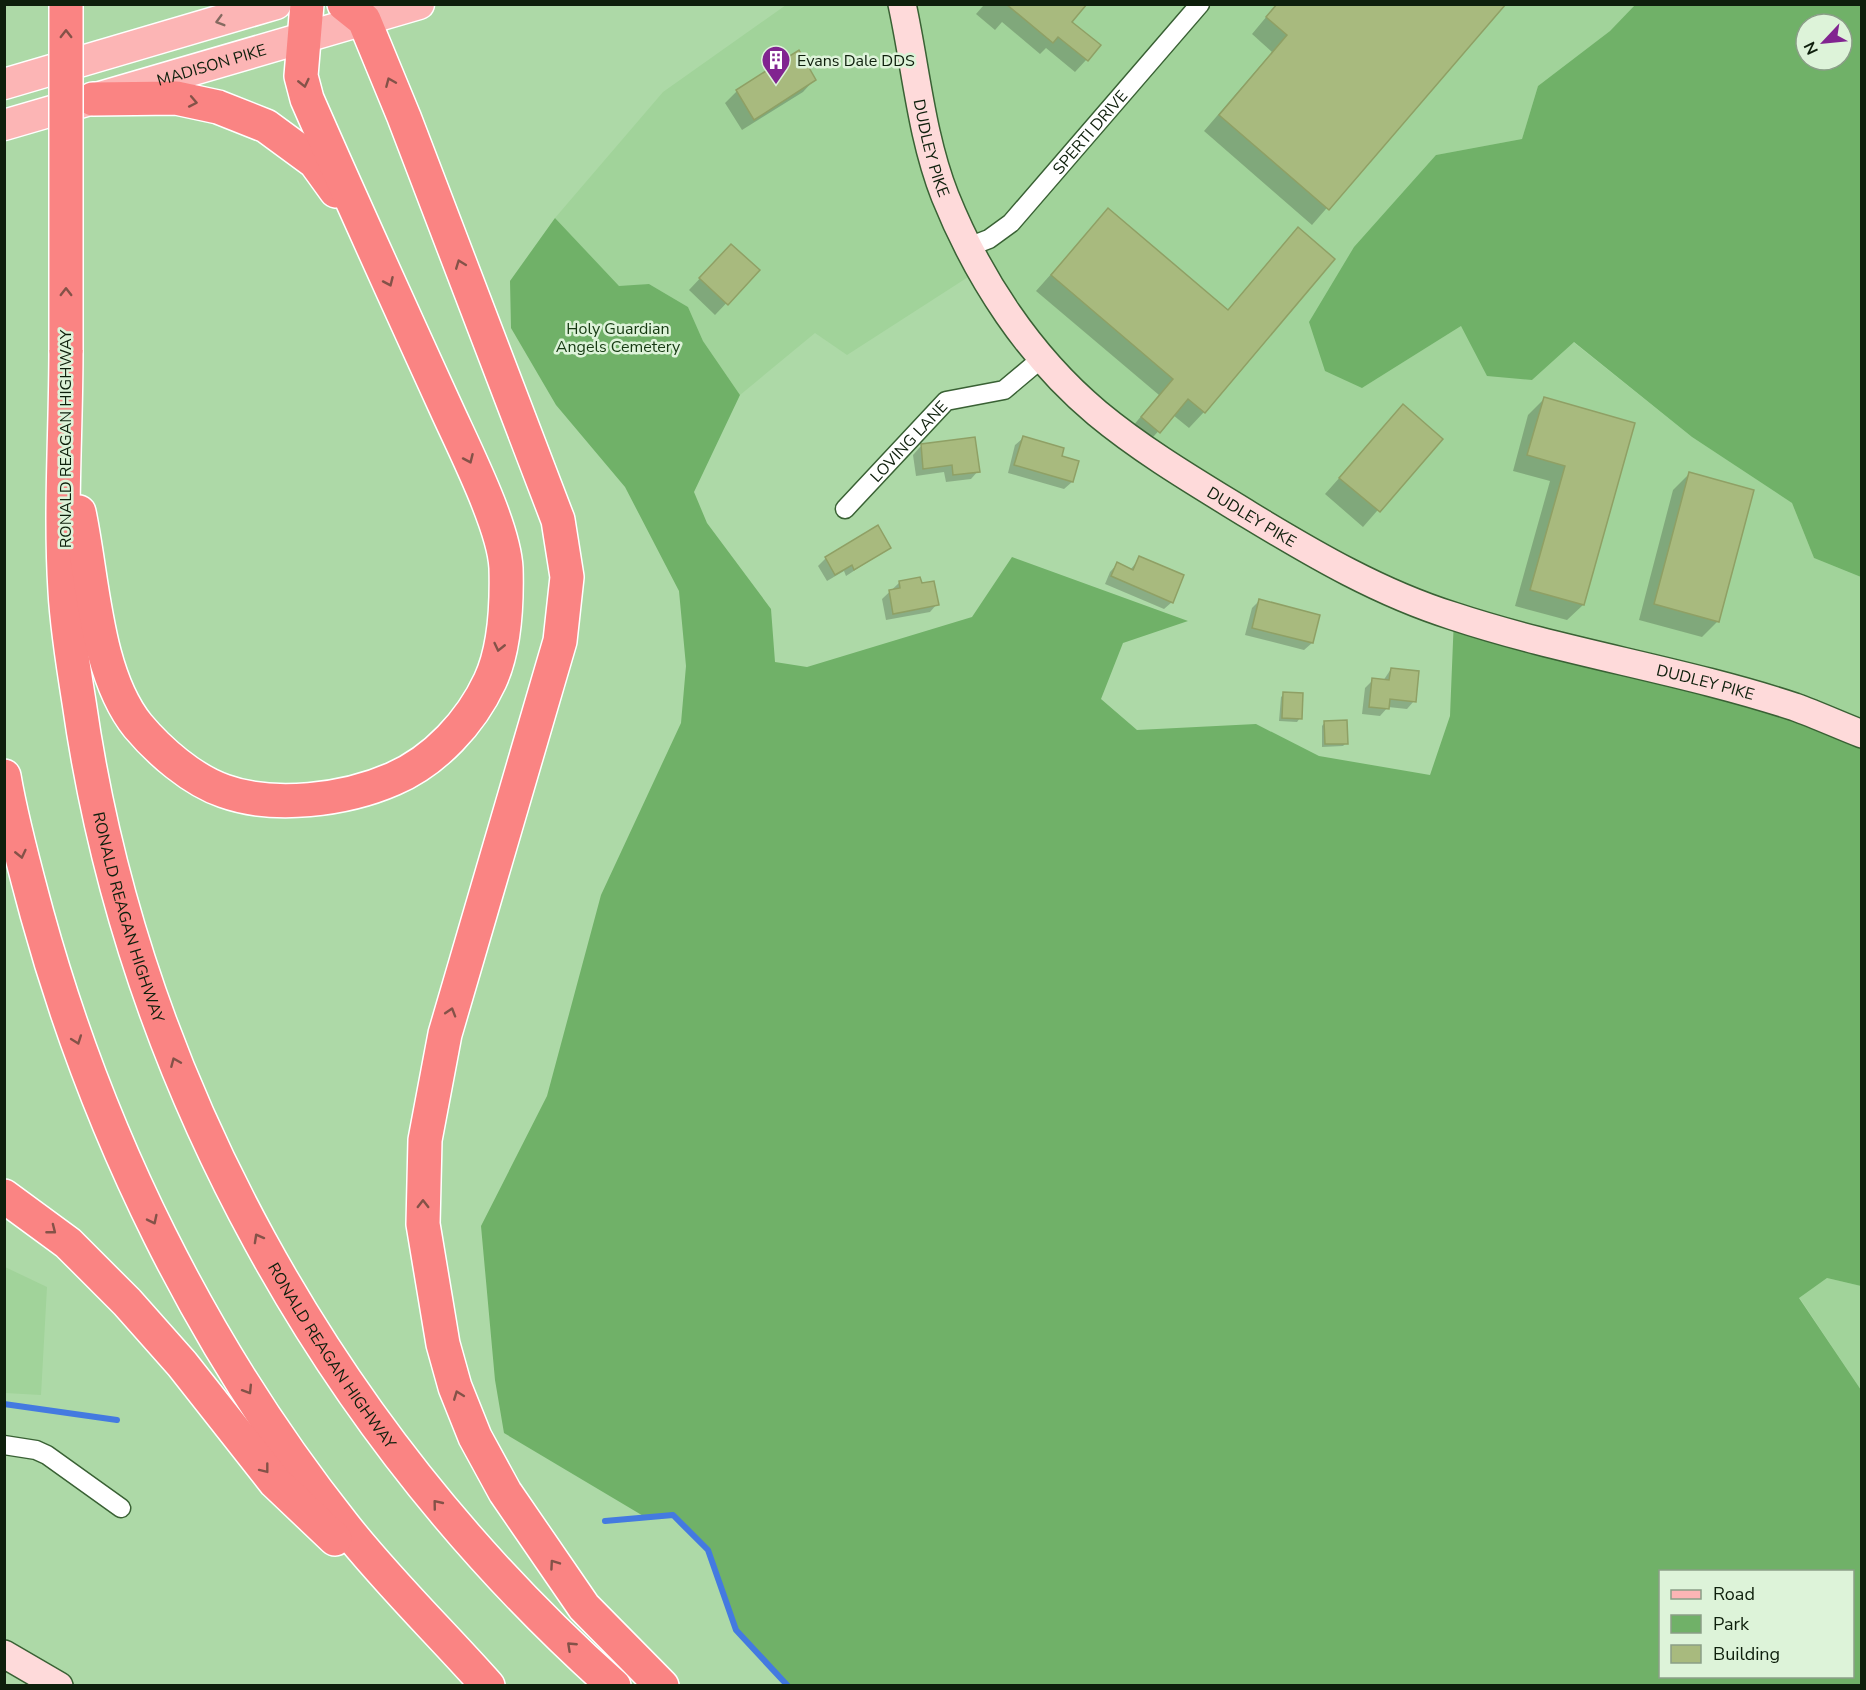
<svg xmlns="http://www.w3.org/2000/svg" width="1866" height="1690" viewBox="0 0 1866 1690" font-family="'Nunito Sans',sans-serif">
  <rect width="100%" height="100%" fill="#add9a7"/>
  <path fill="#a1d39a" d="M786,5H1636L1610,31L1538,86L1522,139L1436,155L1362,388L1461,326L1532,380L1573,342L1692,437L1792,503L1814,558L1861,577V734L1454,617L1136,443L979,270L847,355L815,333L740,395L703,341L688,307L649,284L619,287L555,218L663,92Z
    M5,1267L47,1287L41,1395L5,1393Z
    M1827,1278L1861,1286V1390L1799,1297Z"/>
  <path fill="#70b168" fill-rule="evenodd" d="M1636,4L1861,5V577L1814,558L1792,503L1692,437L1574,342L1532,380L1487,376L1461,326L1362,388L1325,371L1309,322L1354,247L1436,155L1522,139L1538,86L1610,31ZM1806,24H1842V60H1806Z
    M555,218L619,286L649,284L688,307L703,341L740,395L694,492L707,523L771,609L775,662L807,667L972,617L1012,557L1188,621L1123,643L1101,699L1137,730L1256,724L1319,756L1430,775L1450,716L1454,617L1861,734V1286L1827,1278L1799,1298L1861,1390V1685H788L736,1630L708,1550L673,1515L645,1517L504,1433L495,1380L481,1226L547,1096L601,895L681,723L686,666L679,591L625,487L556,405L511,328L510,281ZM1660,1572H1852V1676H1660Z"/>
  <path fill="#0003" d="M981,4H1072L1070,22L1099,46L1075,72L1046,48L1040,54L1002,22L995,30L976,14L983,6Z
    M1277,4H1504L1312,225L1204,131L1272,52L1252,34Z
    M799,52L814,80L803,92L742,130L725,103L737,91Z
    M1108,210L1227,311L1298,229L1204,412L1189,428L1173,415L1144,447L1127,433L1159,395L1036,291Z
    M720,257L758,270L715,315L689,290Z
    M1544,399L1633,424L1583,605L1567,620L1515,606L1550,481L1513,471L1528,415Z
    M1403,406L1440,439L1363,527L1325,494Z
    M1023,438L1060,457L1072,482L1064,489L1008,473L1015,445Z
    M974,439L978,471L971,479L946,482L944,472L916,476L913,455L920,447Z
    M1689,474L1718,621L1702,637L1639,620L1673,490Z
    M877,527L889,548L846,576L844,571L827,581L818,566L826,558Z
    M1140,558L1172,602L1164,609L1105,584L1110,572L1117,564L1130,570Z
    M900,582L920,585L937,604L930,612L886,620L882,599Z
    M1260,600L1312,643L1304,650L1245,635L1252,608Z
    M1391,669L1414,701L1407,709L1388,707L1380,716L1362,714L1365,688L1373,680L1383,681Z
    M1284,694L1300,718L1297,722L1279,721L1281,697Z
    M1325,722L1346,743L1343,746L1322,747V726Z"/>
  <g fill="none" stroke-linecap="round" stroke-linejoin="round">
    <path stroke="#447ae0" stroke-width="6" d="M4,1404L117,1420
      M605,1521L673,1515L708,1550L736,1630L788,1686"/>
  </g>
  <path fill="#a8ba7e" stroke="#8fa065" stroke-width="1.5" d="M1006,4H1087L1072,22L1101,45L1088,61L1058,37L1053,43Z
    M1277,4H1506L1329,210L1219,115L1287,35L1266,17Z
    M799,50L816,80L754,120L736,90Z
    M1108,208L1228,310L1298,227L1335,259L1205,413L1188,399L1160,433L1141,417L1173,379L1051,275Z
    M731,244L760,270L728,305L699,278Z
    M1544,397L1635,423L1584,605L1530,590L1565,466L1527,455Z
    M1403,404L1443,439L1380,512L1339,478Z
    M1023,436L1064,448L1062,456L1079,461L1073,482L1014,465Z
    M975,437L980,472L953,475L952,465L923,469L921,444Z
    M1689,472L1754,490L1719,622L1654,604Z
    M878,525L891,548L854,570L852,565L835,575L825,557Z
    M1139,556L1184,575L1173,603L1111,576L1117,562L1133,570Z
    M920,577L922,583L934,581L939,605L893,614L889,590L900,588L899,581Z
    M1259,599L1320,615L1313,643L1252,628Z
    M1391,668L1419,671L1416,702L1390,699L1389,709L1369,707L1372,678L1389,680Z
    M1283,692L1303,693L1302,719L1282,718Z
    M1347,720L1348,744H1325L1324,721Z"/>
  <g fill="none" stroke-linecap="round" stroke-linejoin="round">
    <g stroke="#396134" stroke-width="21">
      <g id="street">
        <path id="s1" d="M968,247L989,239L1011,223L1200,4"/>
        <path id="s2" d="M845,509L946,401L1004,390L1042,358"/>
        <path d="M4,1445L36,1450L47,1455L121,1508"/>
      </g>
    </g>
    <g stroke="#396134" stroke-width="30">
      <g id="secondary">
        <path id="s3" d="M902,4C916,68 921,135 945,196C978,278 1029,356 1097,413C1144,452 1197,483 1249,515C1315,555 1380,593 1453,616C1565,653 1683,670 1795,707C1817,715 1839,725 1862,734"/>
        <path d="M4,1654L59,1686"/>
      </g>
    </g>
    <g stroke="#fff" stroke-width="33">
      <g id="primary">
        <path d="M4,84L276,4"/>
        <path id="s4" d="M4,125L419,4"/>
      </g>
    </g>
    <g stroke="#fff" stroke-width="36">
      <g id="highway">
        <path d="M344,4L364,20L404,117L558,520L567,577L560,641L445,1034L425,1140L423,1224L443,1344L455,1387L475,1437L505,1492L584,1607L662,1686"/>
        <path d="M93,99L176,98L218,107L266,126L315,162L336,191"/>
        <path id="s5" d="M66,350C66,430 60,511 65,591C67,628 73,665 79,702C133,1081 329,1432 614,1686"/>
        <path d="M79,512C93,577 95,673 138,726C159,751 192,780 224,791C274,809 345,800 393,779C435,761 471,722 490,681C505,649 507,604 506,568C504,526 464,448 446,408C399,305 352,202 307,99L301,76L307,4"/>
        <path d="M4,776C12,823 25,869 37,914C98,1135 201,1346 344,1526C388,1582 441,1633 488,1686"/>
        <path d="M4,1196L68,1243L127,1302L182,1364L275,1482L335,1539"/>
      </g>
    </g>
    <use href="#street" stroke="#fff" stroke-width="18"/>
    <use href="#secondary" stroke="#fedada" stroke-width="27"/>
    <use href="#primary" stroke="#fcb5b5" stroke-width="30"/>
    <use href="#highway" stroke="#fa8483" stroke-width="33"/>
    <g stroke="#fff" stroke-width="36" stroke-linecap="butt">
      <path id="highway-bridge" d="M66,350V4"/>
    </g>
    <use href="#highway-bridge" stroke="#fa8483" stroke-width="33"/>
  </g>
  <defs><path id="oneway-chevron" d="M-2-3.5L2.5 0L-2 3.5" fill="none" stroke-width="1.6" stroke-linecap="round" stroke-linejoin="round" transform="scale(1.5)"/></defs>
  <use stroke="#856a60" href="#oneway-chevron" transform="translate(220 21) rotate(164)"/>
  <g stroke="#845248">
    <use href="#oneway-chevron" transform="translate(66 34) rotate(-90)"/>
    <use href="#oneway-chevron" transform="translate(390 82) rotate(-113)"/>
    <use href="#oneway-chevron" transform="translate(304 83) rotate(77)"/>
    <use href="#oneway-chevron" transform="translate(193 102) rotate(11)"/>
    <use href="#oneway-chevron" transform="translate(460 264) rotate(-111)"/>
    <use href="#oneway-chevron" transform="translate(389 282) rotate(66)"/>
    <use href="#oneway-chevron" transform="translate(66 292) rotate(-90)"/>
    <use href="#oneway-chevron" transform="translate(469 459) rotate(66)"/>
    <use href="#oneway-chevron" transform="translate(499 647) rotate(103)"/>
    <use href="#oneway-chevron" transform="translate(21 854) rotate(77)"/>
    <use href="#oneway-chevron" transform="translate(451 1012) rotate(-73)"/>
    <use href="#oneway-chevron" transform="translate(77 1040) rotate(70)"/>
    <use href="#oneway-chevron" transform="translate(175 1062) rotate(-113)"/>
    <use href="#oneway-chevron" transform="translate(423 1204) rotate(-90)"/>
    <use href="#oneway-chevron" transform="translate(153 1220) rotate(64)"/>
    <use href="#oneway-chevron" transform="translate(52 1230) rotate(38)"/>
    <use href="#oneway-chevron" transform="translate(258 1238) rotate(-119)"/>
    <use href="#oneway-chevron" transform="translate(248 1390) rotate(58)"/>
    <use href="#oneway-chevron" transform="translate(458 1395) rotate(-111)"/>
    <use href="#oneway-chevron" transform="translate(265 1469) rotate(52)"/>
    <use href="#oneway-chevron" transform="translate(437 1504) rotate(-129)"/>
    <use href="#oneway-chevron" transform="translate(554 1564) rotate(-125)"/>
    <use href="#oneway-chevron" transform="translate(571 1646) rotate(-137)"/>
  </g>
  <defs>
    <g id="building-pin" transform="scale(1.5)"><path d="M0 17L-7.5 6A9.5 9.5 0 1 1 7.5 6Z" fill="#812490" stroke="#ddf3d9"/><path d="M-4-6H4V6H1V3H-1V6H-4ZM-2.5-4.3h1.7v1.8h-1.7ZM.8-4.3h1.7v1.8H.8ZM-2.5-1h1.7V.8h-1.7ZM.8-1h1.7V.8H.8Z" fill="#fff"/></g>
  </defs>
  <g fill-rule="evenodd">
    <use href="#building-pin" x="776" y="60"/>
  </g>
  <g text-anchor="middle" stroke-width="5" stroke-linejoin="round" paint-order="stroke">
    <g font-size="16" fill="#0e1f0c" stroke="#ddf3d9" text-anchor="start">
      <text x="797" y="66">Evans Dale DDS</text>
    </g>
    <g font-size="16" fill="#0e1f0c" stroke="#ddf3d9">
      <text dy="6" stroke="none"><textPath href="#s4" startOffset="216">MADISON PIKE</textPath></text>
      <text dy="6" stroke="none"><textPath href="#s1" startOffset="170">SPERTI DRIVE</textPath></text>
      <text dy="6" stroke="none"><textPath href="#s3" startOffset="147">DUDLEY PIKE</textPath></text>
      <text transform="translate(65 439) rotate(-90)" y="6">RONALD REAGAN HIGHWAY</text>
      <text dy="6" stroke="none"><textPath href="#s2" startOffset="93">LOVING LANE</textPath></text>
      <text dy="6" stroke="none"><textPath href="#s3" startOffset="651">DUDLEY PIKE</textPath></text>
      <text dy="6" stroke="none"><textPath href="#s3" startOffset="1137">DUDLEY PIKE</textPath></text>
      <text dy="6" stroke="none"><textPath href="#s5" startOffset="574">RONALD REAGAN HIGHWAY</textPath></text>
      <text dy="6" stroke="none"><textPath href="#s5" startOffset="1060">RONALD REAGAN HIGHWAY</textPath></text>
    </g>
    <g font-size="16" fill="#163a12" stroke="#ddf3d9">
      <text x="618" y="334">Holy Guardian<tspan x="618" dy="18">Angels Cemetery</tspan></text>
    </g>
  </g>
  <rect width="1866" height="1690" fill="none" stroke="#0e1f0c" stroke-width="12"/>
  <rect x="1659" y="1570" width="195" height="108" fill="#ddf3d9" stroke="#8a9e87" stroke-width="1.5"/>
  <rect x="1671" y="1590" width="30" height="9" fill="#fcb5b5" stroke="#8a9e87" stroke-width="1.5"/>
  <text x="1713" y="1600" font-size="18" fill="#0e1f0c">Road</text>
  <rect x="1671" y="1615" width="30" height="18" fill="#70b168" stroke="#8a9e87" stroke-width="1.5"/>
  <text x="1713" y="1630" font-size="18" fill="#0e1f0c">Park</text>
  <rect x="1671" y="1645" width="30" height="18" fill="#a8ba7e" stroke="#8a9e87" stroke-width="1.5"/>
  <text x="1713" y="1660" font-size="18" fill="#0e1f0c">Building</text>
  <g transform="translate(1824 42) rotate(244)"><circle r="28" fill="#ddf3d9" stroke="#8a9e87" stroke-width="1.5"/>
  <path d="M0-4.5L10 22L0 15L-10 22Z" fill="#812490"/>
  <text y="-9" font-size="16" font-weight="bold" text-anchor="middle" fill="#0e1f0c">N</text>
  </g>
</svg>
